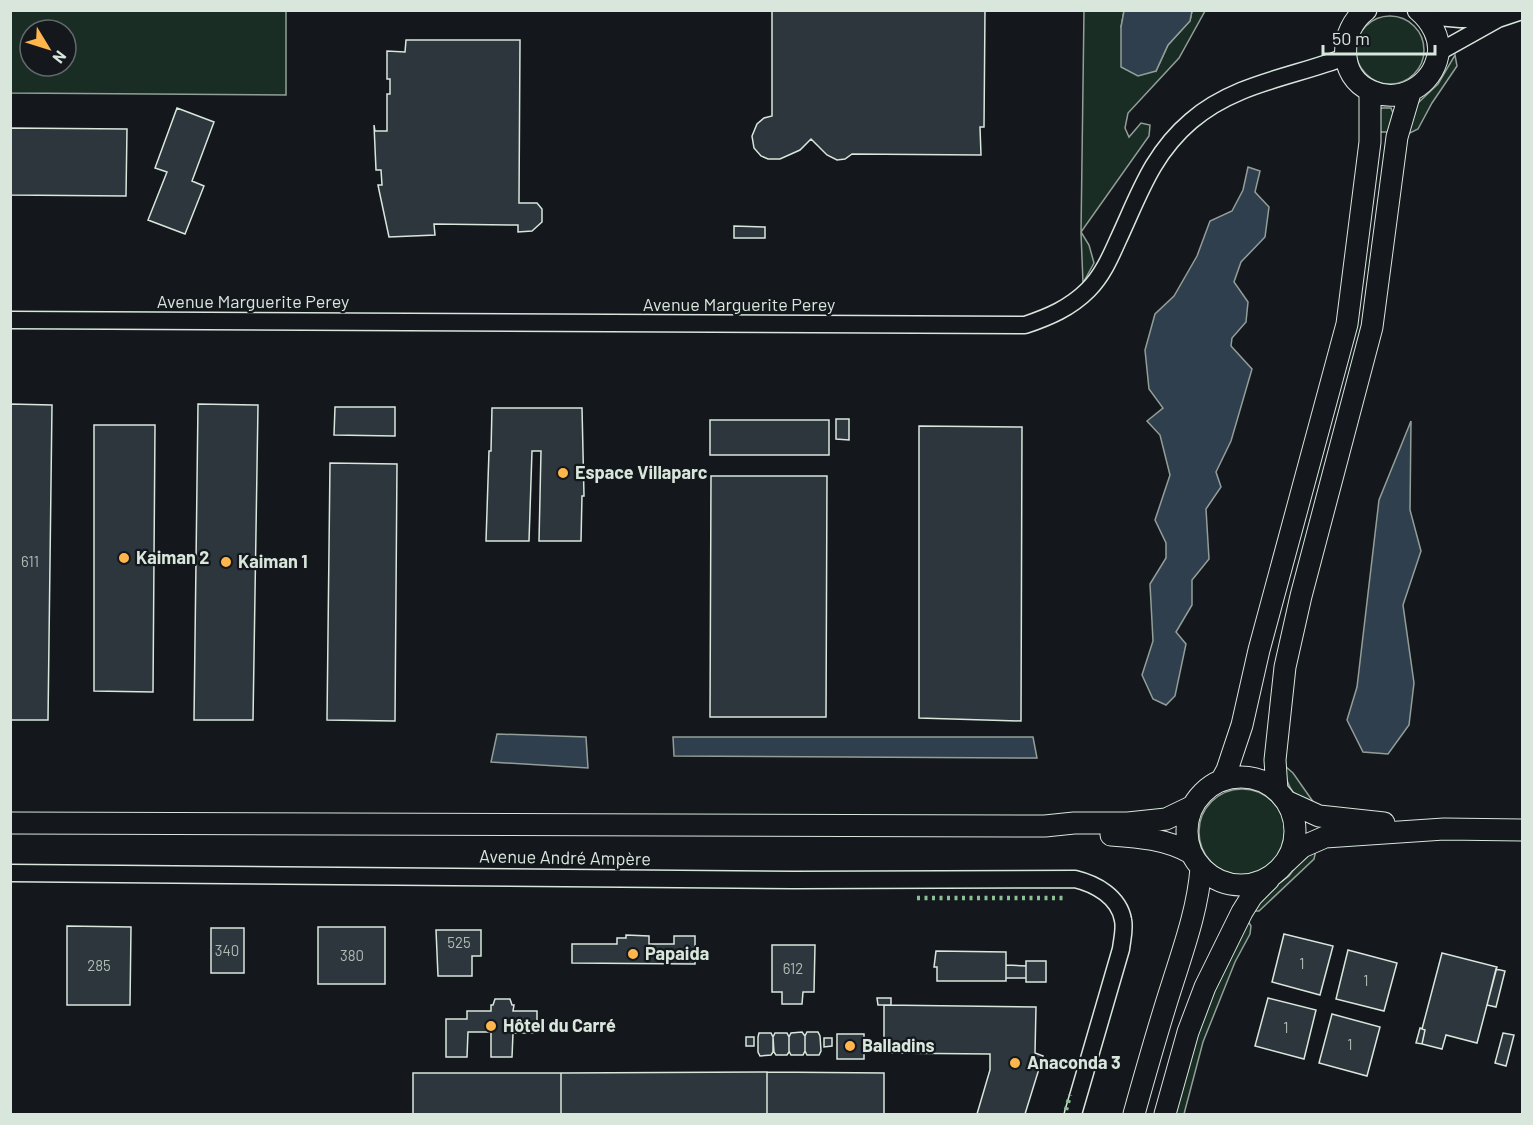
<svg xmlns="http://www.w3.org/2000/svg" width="1533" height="1125" viewBox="0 0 1533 1125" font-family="Barlow,sans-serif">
  <rect width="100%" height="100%" fill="#14181c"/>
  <path fill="#1a2d24" stroke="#939e99" stroke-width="1.5" fill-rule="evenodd" d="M11,10L286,11V95L11,93ZM30,30H66V66H30Z
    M1084,11H1124L1121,27L1156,71L1168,45L1190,21L1192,11H1205L1179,58L1128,113L1125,128L1129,137L1141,123L1150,125L1149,136L1081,232L1089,245L1094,263L1083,283L1081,233Z
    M1356 50a34 34 0 1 1 68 0a34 34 0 1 1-68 0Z
    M1455,55L1457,66L1432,103L1418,129L1408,134L1413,111L1418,103L1438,84Z
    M1382,108H1391L1393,113L1388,132H1380L1379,110Z
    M1285,766L1293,773L1314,803L1301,802C1291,791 1285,782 1285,766Z
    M1199 832a43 43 0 1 1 86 0a43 43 0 1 1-86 0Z
    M1316,850L1314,859L1259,911H1254L1267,892L1289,876L1302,858Z
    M1248,921L1251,926L1250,934L1235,962L1203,1042L1184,1114H1174L1187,1065L1208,1004Z"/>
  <path fill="#2f3f4d" stroke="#939e99" stroke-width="1.5" d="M1124,11H1192L1190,21L1168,45L1156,71L1138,76L1121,67V27Z
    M1248,167L1260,171L1255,192L1269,207L1265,237L1241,262L1234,282L1248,302L1246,322L1232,338L1231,346L1252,369L1231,441L1216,472L1221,487L1206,509L1209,559L1192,580V605L1176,632L1186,644L1175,696L1166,705L1153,699L1142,675L1153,641L1150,584L1166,558V543L1155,520L1170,475L1160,435L1147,421L1163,408L1149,389L1145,350L1155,314L1174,296L1197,256L1210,221L1232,211L1243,190Z
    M1411,421L1410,510L1421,551L1403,605L1414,683L1409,725L1388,754L1363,752L1347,720L1357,687L1379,500Z
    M497,734L586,737L588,768L491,762Z
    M673,737H1033L1037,758L674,756Z"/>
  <path fill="#2c363c" stroke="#d8e6dc" stroke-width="1.5" d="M772,10H985L984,127H980L981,155L852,154L845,159L837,160L827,155L811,139L800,150L780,159H768L761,156L754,148L752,136L757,124L764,118L772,116Z
    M406,40H520L519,203H537L542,209V222L532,231L518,232V225L434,224L435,235L389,237L379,190L378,185H382L381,170H376L374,125L375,131H387V94H390V79H387V51L405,52Z
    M177,108L214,122L192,181L204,186L185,234L148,220L167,172L155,168Z
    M10,128L127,129L126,196L10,195Z
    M734,226L765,227V238H734Z
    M10,404L52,405L48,720H10Z
    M198,404L258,405L253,720H194Z
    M335,407H395V436L334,435Z
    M492,408H582L584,496H582L581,541H539L541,451H532L529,541H486L489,451H491Z
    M836,419H849V440L836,439Z
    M710,420H829V455H710Z
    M94,425H155L153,692L94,691Z
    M919,426L1022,427L1021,721L919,718Z
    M330,463L397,464L395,721L327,720Z
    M711,476H827L826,717H710Z
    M67,926L131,927L130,1005H67Z
    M318,927H385V984H318Z
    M211,928H244V973H211Z
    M436,930H481V956H472V976H438Z
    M1284,934L1333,946L1320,995L1272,982Z
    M626,935L649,936V944H674V936H695V964L572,963V944H617V938H626Z
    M772,945H815L814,992H803L802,1004H782V992H772Z
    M1348,950L1397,963L1384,1011L1336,999Z
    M936,951L1006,952V981H937V967H934Z
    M1442,953L1497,967L1477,1043L1446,1035L1442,1049L1422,1044L1425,1030L1422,1029Z
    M1026,961H1046V982H1026Z
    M1006,965L1026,966V978H1006Z
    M1496,969L1505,971L1496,1007L1487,1005Z
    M877,998H891V1005H878Z
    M1268,998L1316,1010L1304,1059L1255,1046Z
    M495,999H510L512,1005H514L513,1011H537V1033H513L512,1057H491V1032H468L467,1057H446V1019H467V1011H491V1005H493Z
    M884,1005L1036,1007L1035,1053L1043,1056L1025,1114H977L990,1070V1054L884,1053Z
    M1332,1014L1380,1027L1367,1076L1319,1063Z
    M1420,1028L1425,1030L1422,1044L1416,1043Z
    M802,1032L805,1036V1051L803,1055H791L789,1051V1037L791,1033Z
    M807,1032H818L820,1036L821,1051L819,1055H807L805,1051V1036Z
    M759,1033H771L773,1037V1052L771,1055L760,1056L758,1052V1037Z
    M775,1033H787L789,1037V1052L787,1055H776L774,1052L773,1037Z
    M1503,1033L1514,1035L1506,1066L1495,1063Z
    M837,1034H864V1059H837Z
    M746,1037H754V1046H746Z
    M824,1038H832V1046L824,1047Z
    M767,1072L884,1073V1114H767Z
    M767,1072V1114H561V1073Z
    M413,1073H561V1114H413Z"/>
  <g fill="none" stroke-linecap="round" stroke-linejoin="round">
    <g stroke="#d8e6dc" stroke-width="19">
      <path id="minor" d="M1426,16L1460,19H1497
        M1439,52L1498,19L1522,11
        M10,320L1025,325C1049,317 1070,308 1088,290C1102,276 1110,258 1118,240C1139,195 1152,154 1191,121C1235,83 1293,77 1345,57
        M10,873L794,880L1075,879C1096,884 1119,897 1123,920C1125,929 1122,940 1121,949L1073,1114"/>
    </g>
    <g stroke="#d8e6dc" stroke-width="23">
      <path id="major" d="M1366,10C1339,30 1337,76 1371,91C1400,104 1432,86 1438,55C1441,38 1431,21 1418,10
        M1187 831a54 54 0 1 1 108 0a54 54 0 1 1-108 0Z
        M1221,781L1227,770L1242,725L1259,650L1347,324L1370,142V91
        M1277,790L1275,760L1285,667L1301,596L1372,327L1397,137L1410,93
        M1286,801L1319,816L1384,823
        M10,823L1045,826L1074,823H1128L1166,819L1193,806
        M1111,835C1140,837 1166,839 1191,853
        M1286,862L1302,847L1325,837L1444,829L1522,830
        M1134,1114C1146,1071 1158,1028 1172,985C1184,947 1198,908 1201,868
        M1165,1114L1188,1032L1205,987L1242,912L1252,896L1269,879"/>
    </g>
    <use href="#minor" stroke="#14181c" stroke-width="16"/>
    <use href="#major" stroke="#14181c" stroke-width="21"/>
    <path stroke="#8ac095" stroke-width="4.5" stroke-dasharray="3 4.5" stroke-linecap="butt" d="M917,898H1067
      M1076,1069L1081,1055
      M1066,1110L1070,1095"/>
  </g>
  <g fill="#ffb74d" stroke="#14181c" stroke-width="2">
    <circle cx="563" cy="473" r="6"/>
    <circle cx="124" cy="558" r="6"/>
    <circle cx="226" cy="562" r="6"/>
    <circle cx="633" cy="954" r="6"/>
    <circle cx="491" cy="1026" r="6"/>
    <circle cx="850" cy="1046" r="6"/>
    <circle cx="1015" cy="1063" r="6"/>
  </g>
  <g text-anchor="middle" stroke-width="4.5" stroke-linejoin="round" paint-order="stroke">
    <g font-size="15" fill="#adbab4">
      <text x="30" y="567">611</text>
      <text x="459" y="948">525</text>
      <text x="227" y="956">340</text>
      <text x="352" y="961">380</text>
      <text x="1302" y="969">1</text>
      <text x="99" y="971">285</text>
      <text x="793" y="974">612</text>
      <text x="1366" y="986">1</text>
      <text x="1286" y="1033">1</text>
      <text x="1350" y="1050">1</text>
    </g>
    <g font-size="18" fill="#d8e6dc" stroke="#14181c">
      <text x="253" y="308">Avenue Marguerite Perey</text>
      <text x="739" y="311">Avenue Marguerite Perey</text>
      <text transform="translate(565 858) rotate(1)" y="6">Avenue André Ampère</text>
    </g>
    <g font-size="18" font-weight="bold" fill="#d8e6dc" stroke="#14181c" text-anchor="start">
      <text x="575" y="479">Espace Villaparc</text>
      <text x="136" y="564">Kaiman 2</text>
      <text x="238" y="568">Kaiman 1</text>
      <text x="645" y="960">Papaida</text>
      <text x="503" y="1032">Hôtel du Carré</text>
      <text x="862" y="1052">Balladins</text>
      <text x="1027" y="1069">Anaconda 3</text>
    </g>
  </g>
  <rect width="1533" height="1125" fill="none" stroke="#d8e6dc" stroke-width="24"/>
  <g transform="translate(48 48) rotate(128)"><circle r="28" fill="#14181c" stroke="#626a69" stroke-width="1.5"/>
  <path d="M0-4.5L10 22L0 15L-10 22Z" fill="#ffb74d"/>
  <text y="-9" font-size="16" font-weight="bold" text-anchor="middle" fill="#d8e6dc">N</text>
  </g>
  <path d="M1323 45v9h112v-9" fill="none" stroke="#d8e6dc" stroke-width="3"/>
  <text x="1332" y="45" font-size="18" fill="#d8e6dc" stroke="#14181c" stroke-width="4.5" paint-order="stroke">50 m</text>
</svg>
